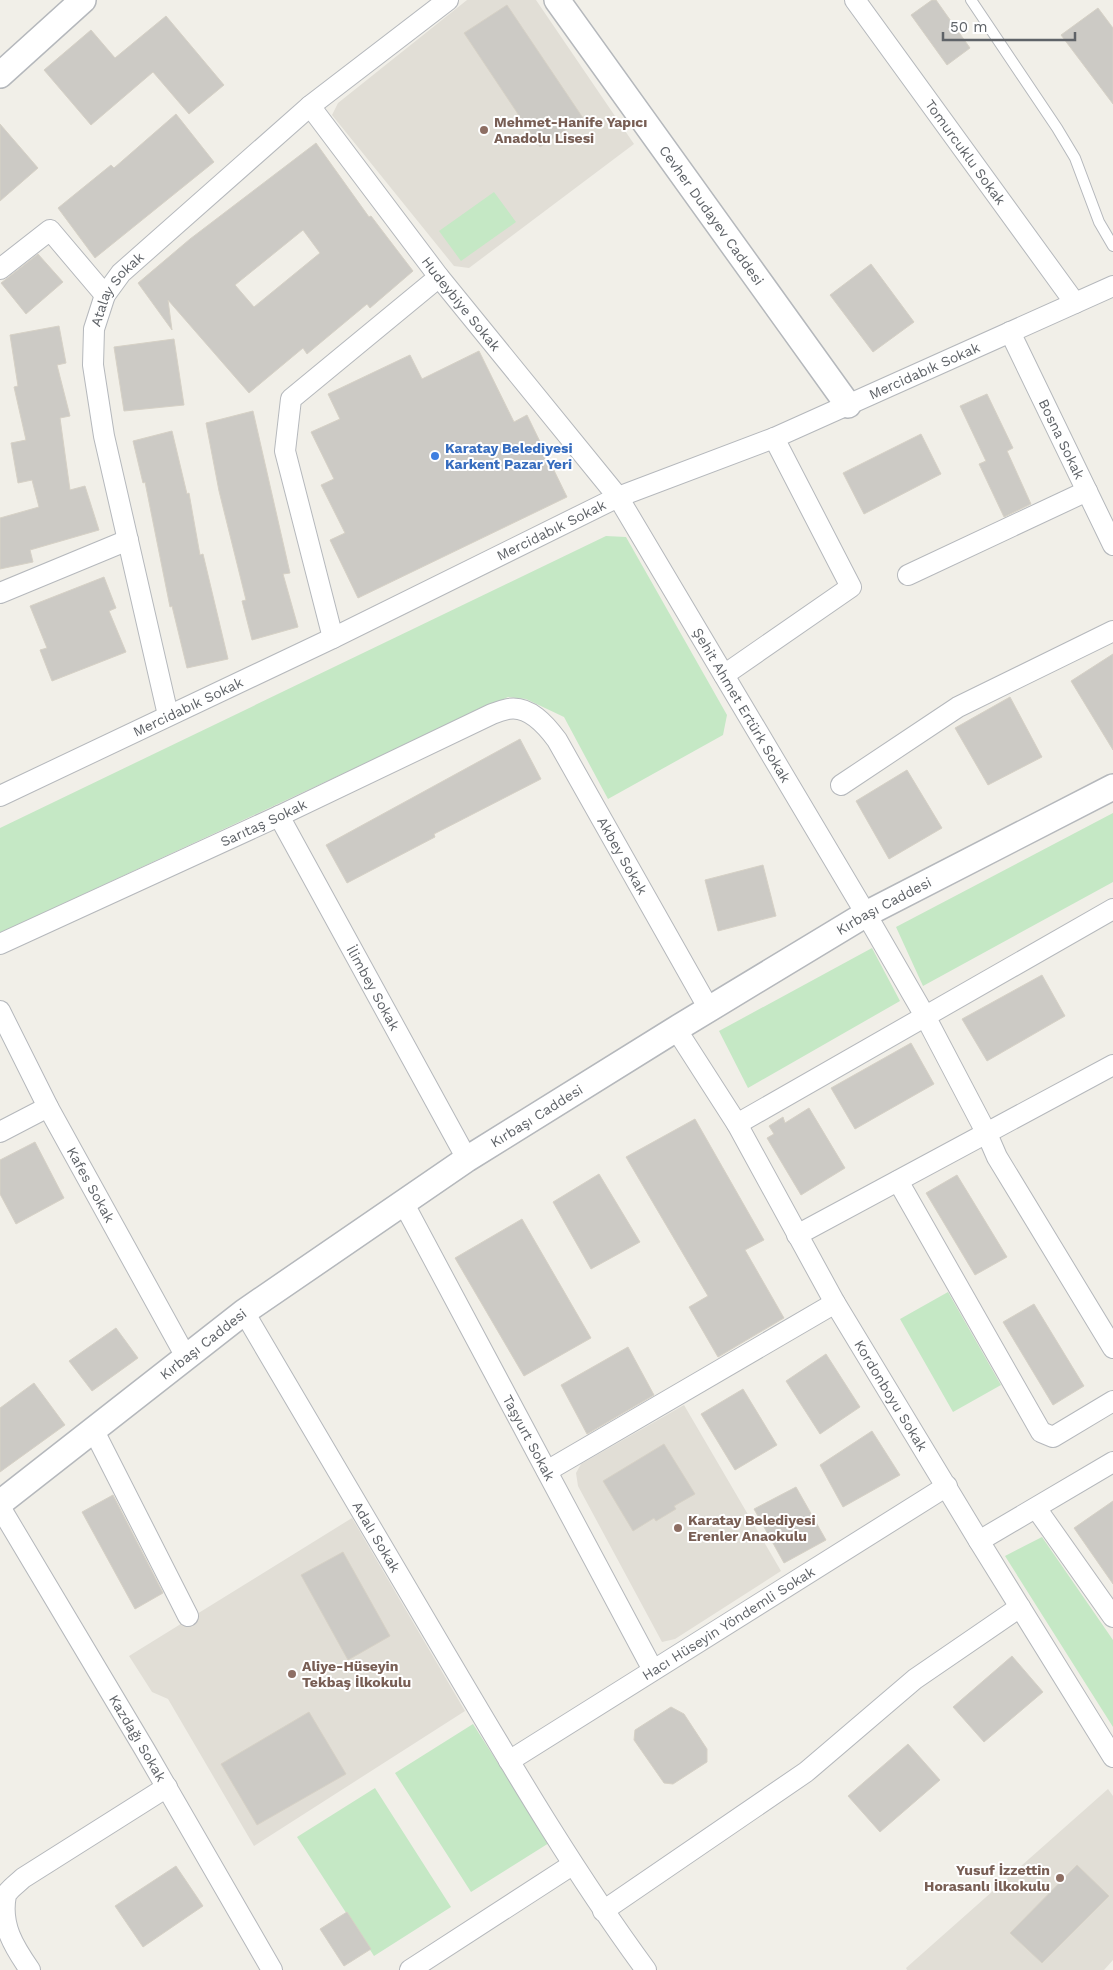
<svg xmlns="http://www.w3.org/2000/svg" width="1113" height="1970" viewBox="0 0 1113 1970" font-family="'Work Sans',sans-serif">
  <rect width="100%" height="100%" fill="#f1efe8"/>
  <path fill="#e1ded6" d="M467,0H536L634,144L469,268L454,266L332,115L338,103Z
    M684,1405L781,1571L675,1639L662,1642L578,1486L576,1473L581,1464Z
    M352,1518L465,1711L254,1846L168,1699L152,1692L129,1656Z
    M1108,1789L1113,1796V1960L1104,1970H907L906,1968Z"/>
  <path fill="#c5e8c5" d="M494,192L516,222L461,261L439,231Z
    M606,536L626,537L727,715L723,735L608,799L564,717L526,699L508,697L0,933V828Z
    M1113,813V882L923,986L896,927Z
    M872,948L900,1001L748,1088L719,1031Z
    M948,1292L1001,1385L953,1412L900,1319Z
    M1042,1537L1113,1640V1727L1005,1556Z
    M473,1724L549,1843L471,1892L395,1773Z
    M375,1788L451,1907L374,1956L297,1837Z"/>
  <path fill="#cccac5" stroke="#d6d1c6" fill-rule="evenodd" d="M932,0H936L970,48L947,65L911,15Z
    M507,5L583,118L540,147L464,33Z
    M1098,8L1113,28V104L1061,35Z
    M166,16L224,85L189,114L153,72L91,125L44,70L91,30L115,58Z
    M176,114L214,162L95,258L58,208L111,165L114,168Z
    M0,124L38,168L0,201Z
    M316,143L369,217L371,216L413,271L370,308L367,304L307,354L303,348L249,393L168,300L172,330L138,283L190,239ZM303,230L320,253L254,307L235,285Z
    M38,254L63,282L26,314L1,283Z
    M871,264L914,322L873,352L830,295Z
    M59,326L66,363L57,365L70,416L60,418L70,490L85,486L99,530L30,550L33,562L0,569V518L39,507L32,480L18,483L11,443L26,440L14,387L18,386L10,335Z
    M174,339L184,405L124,411L114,347Z
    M479,351L514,422L527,415L567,497L358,598L330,540L345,533L321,485L334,479L311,432L340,419L328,394L410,355L422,379Z
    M987,394L1013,448L1007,451L1031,504L1004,517L979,464L986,461L960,406Z
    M253,411L290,573L283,574L298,627L252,640L242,601L246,600L219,491L206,423Z
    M172,431L187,494L189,493L200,555L203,554L228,659L187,668L172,606L170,607L145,482L143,483L133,441Z
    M921,434L941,474L864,514L843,473Z
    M104,577L116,608L109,611L126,652L52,681L40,650L47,648L30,606Z
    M1113,654V750L1071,681Z
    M1010,697L1042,757L988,785L955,728Z
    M520,739L541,779L434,834L435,837L347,883L326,845Z
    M907,770L942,828L889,859L856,801Z
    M763,865L776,916L718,931L705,880Z
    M1042,975L1065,1016L987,1061L962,1019Z
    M911,1043L934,1084L855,1129L831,1088Z
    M809,1108L845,1168L801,1195L767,1138L774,1134L769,1126L783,1117L785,1123Z
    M695,1119L764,1240L745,1250L784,1318L718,1357L689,1307L708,1296L626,1157Z
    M35,1142L64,1198L16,1224L0,1194V1160Z
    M599,1174L640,1242L591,1269L553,1202Z
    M957,1175L1007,1257L975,1275L926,1193Z
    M522,1219L591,1338L524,1376L455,1258Z
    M1034,1304L1084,1386L1053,1405L1003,1322Z
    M116,1328L138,1358L92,1391L69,1361Z
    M628,1347L654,1395L587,1434L561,1385Z
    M826,1354L860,1407L820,1434L786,1381Z
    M34,1383L65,1425L0,1472V1408Z
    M743,1389L777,1445L735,1470L701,1414Z
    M872,1431L900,1475L843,1507L820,1465Z
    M664,1444L695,1494L674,1506L676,1509L656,1521L654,1518L633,1531L603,1481Z
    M796,1487L826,1540L784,1563L754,1509Z
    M113,1495L163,1593L135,1609L82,1512Z
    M1113,1501V1584L1074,1528Z
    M343,1552L390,1636L348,1660L301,1575Z
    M1012,1656L1043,1692L984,1742L953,1707Z
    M671,1707L684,1714L707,1749V1762L673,1784L664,1783L634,1740L635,1730Z
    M309,1712L346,1774L257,1825L221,1764Z
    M908,1744L940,1780L880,1832L848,1796Z
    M1077,1865L1109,1896L1042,1963L1010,1933Z
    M176,1866L203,1906L143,1947L115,1906Z
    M347,1912L371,1949L344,1966L320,1929Z"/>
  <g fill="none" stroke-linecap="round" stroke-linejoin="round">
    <g stroke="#b5b8bc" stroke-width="12">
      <path id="service" d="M971,0L1057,128L1075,158L1099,222L1113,246"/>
    </g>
    <g stroke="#b5b8bc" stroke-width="22">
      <g id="minor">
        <path id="s1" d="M855,0L1075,303"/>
        <path id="s2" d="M310,106L439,277L618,497L866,914L925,1016L987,1134L997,1157L1113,1348"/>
        <path d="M0,269L50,230L105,295"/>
        <path id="s3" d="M1010,332L1113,545"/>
        <path d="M908,575L1087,491"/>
        <path d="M0,593L128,540"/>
        <path d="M333,638L285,451L291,399L439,277"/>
        <path d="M724,675L851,587L774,438"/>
        <path id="s4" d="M168,715L104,436L93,365L94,329L105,295L121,273L310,106L448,0"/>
        <path d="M841,785L958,707L1113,631"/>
        <path id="s5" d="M0,796L333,638L618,497L774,438L1113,286"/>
        <path id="s6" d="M279,816L467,1159"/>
        <path id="s7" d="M0,944L279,816L492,714C497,712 503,710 508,709C529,705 546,725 557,740L709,1009"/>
        <path id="s8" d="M0,1011L48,1107L186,1357"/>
        <path id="s9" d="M676,1029L737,1124L835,1303L979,1541L1113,1757"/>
        <path d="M737,1124L1113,909"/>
        <path d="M0,1132L48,1107"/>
        <path d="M898,1181L1041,1432L1053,1437L1113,1401"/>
        <path id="s10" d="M404,1204L653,1670"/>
        <path d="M797,1235L1113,1065"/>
        <path id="s11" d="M244,1312C311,1426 378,1539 445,1653C509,1761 571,1868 646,1970"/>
        <path d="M93,1429L188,1616"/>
        <path d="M547,1471L835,1303"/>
        <path id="s12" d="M0,1507L145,1750L272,1970"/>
        <path d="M1036,1508L1113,1617"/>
        <path d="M979,1541L1113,1462"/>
        <path id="s13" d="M509,1761L947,1486"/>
        <path d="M603,1911L806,1772L915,1679L1020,1607"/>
        <path d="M30,1970C14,1947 0,1925 6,1895C9,1889 18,1883 23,1878L167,1787"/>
        <path d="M410,1970L572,1865"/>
      </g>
    </g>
    <g stroke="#b5b8bc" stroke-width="28">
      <g id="tertiary">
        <path id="s14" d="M557,0L848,405"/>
        <path d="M0,75L83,0"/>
        <path id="s15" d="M0,1503L244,1312L467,1159L676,1029L866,914L1113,787"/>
      </g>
    </g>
    <use href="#service" stroke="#fff" stroke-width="10"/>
    <use href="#minor" stroke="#fff" stroke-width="20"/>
    <use href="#tertiary" stroke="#fff" stroke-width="25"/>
  </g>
  <g fill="#8d6e63" stroke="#fff" stroke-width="2">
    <circle cx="484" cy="130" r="5"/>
    <circle cx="678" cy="1528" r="5"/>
    <circle cx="292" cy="1674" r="5"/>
    <circle cx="1060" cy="1878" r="5"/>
  </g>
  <circle fill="#3f7fe0" stroke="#fff" stroke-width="2" cx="435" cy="456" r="5"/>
  <g text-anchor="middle" stroke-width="4" stroke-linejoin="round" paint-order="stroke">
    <g font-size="14" font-weight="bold" fill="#785e54" stroke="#fff" text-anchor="start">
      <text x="494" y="127">Mehmet-Hanife Yapıcı<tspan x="494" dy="16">Anadolu Lisesi</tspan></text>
      <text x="688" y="1525">Karatay Belediyesi<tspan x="688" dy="16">Erenler Anaokulu</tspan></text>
      <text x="302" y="1671">Aliye-Hüseyin<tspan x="302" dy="16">Tekbaş İlkokulu</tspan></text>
      <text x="1050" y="1875" text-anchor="end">Yusuf İzzettin<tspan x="1050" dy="16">Horasanlı İlkokulu</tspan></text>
    </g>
    <g font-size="14" fill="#5f6368" stroke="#fff">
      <text dy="5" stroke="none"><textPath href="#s1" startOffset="188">Tomurcuklu Sokak</textPath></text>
      <text dy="5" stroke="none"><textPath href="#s14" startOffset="265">Cevher Dudayev Caddesi</textPath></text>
      <text dy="5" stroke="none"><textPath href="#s4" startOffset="441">Atalay Sokak</textPath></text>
      <text dy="5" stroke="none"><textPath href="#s2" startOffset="249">Hudeybiye Sokak</textPath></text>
      <text dy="5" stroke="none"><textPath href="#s5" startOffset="1018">Mercidabık Sokak</textPath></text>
      <text dy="5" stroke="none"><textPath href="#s3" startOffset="119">Bosna Sokak</textPath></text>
      <text dy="5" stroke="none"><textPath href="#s5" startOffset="612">Mercidabık Sokak</textPath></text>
      <text dy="5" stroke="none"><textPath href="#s2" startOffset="740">Şehit Ahmet Ertürk Sokak</textPath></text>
      <text dy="5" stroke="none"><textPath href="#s5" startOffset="208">Mercidabık Sokak</textPath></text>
      <text dy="5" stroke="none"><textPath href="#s7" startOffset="290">Sarıtaş Sokak</textPath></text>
      <text dy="5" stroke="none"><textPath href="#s7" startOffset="754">Akbey Sokak</textPath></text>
      <text dy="5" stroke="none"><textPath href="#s15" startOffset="1068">Kırbaşı Caddesi</textPath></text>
      <text dy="5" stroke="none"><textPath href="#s6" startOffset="196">İlimbey Sokak</textPath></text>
      <text dy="5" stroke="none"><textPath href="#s15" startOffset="662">Kırbaşı Caddesi</textPath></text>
      <text dy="5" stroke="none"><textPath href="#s8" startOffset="196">Kafes Sokak</textPath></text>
      <text dy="5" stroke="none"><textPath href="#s15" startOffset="258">Kırbaşı Caddesi</textPath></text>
      <text dy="5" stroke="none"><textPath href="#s9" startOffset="425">Kordonboyu Sokak</textPath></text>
      <text dy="5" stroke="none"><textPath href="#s10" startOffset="265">Taşyurt Sokak</textPath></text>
      <text dy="5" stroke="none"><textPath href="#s11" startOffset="261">Adalı Sokak</textPath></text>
      <text dy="5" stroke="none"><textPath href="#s13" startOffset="259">Hacı Hüseyin Yöndemli Sokak</textPath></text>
      <text dy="5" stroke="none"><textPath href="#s12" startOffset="269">Kazdağı Sokak</textPath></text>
    </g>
    <g font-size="14" font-weight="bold" fill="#366cbe" stroke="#fff" text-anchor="start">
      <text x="445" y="453">Karatay Belediyesi<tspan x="445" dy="16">Karkent Pazar Yeri</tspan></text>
    </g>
  </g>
  <path d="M943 32v8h132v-8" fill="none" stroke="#5f6368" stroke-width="2.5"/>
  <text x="950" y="32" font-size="15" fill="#5f6368" stroke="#ffffff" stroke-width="4" paint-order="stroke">50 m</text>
</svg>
